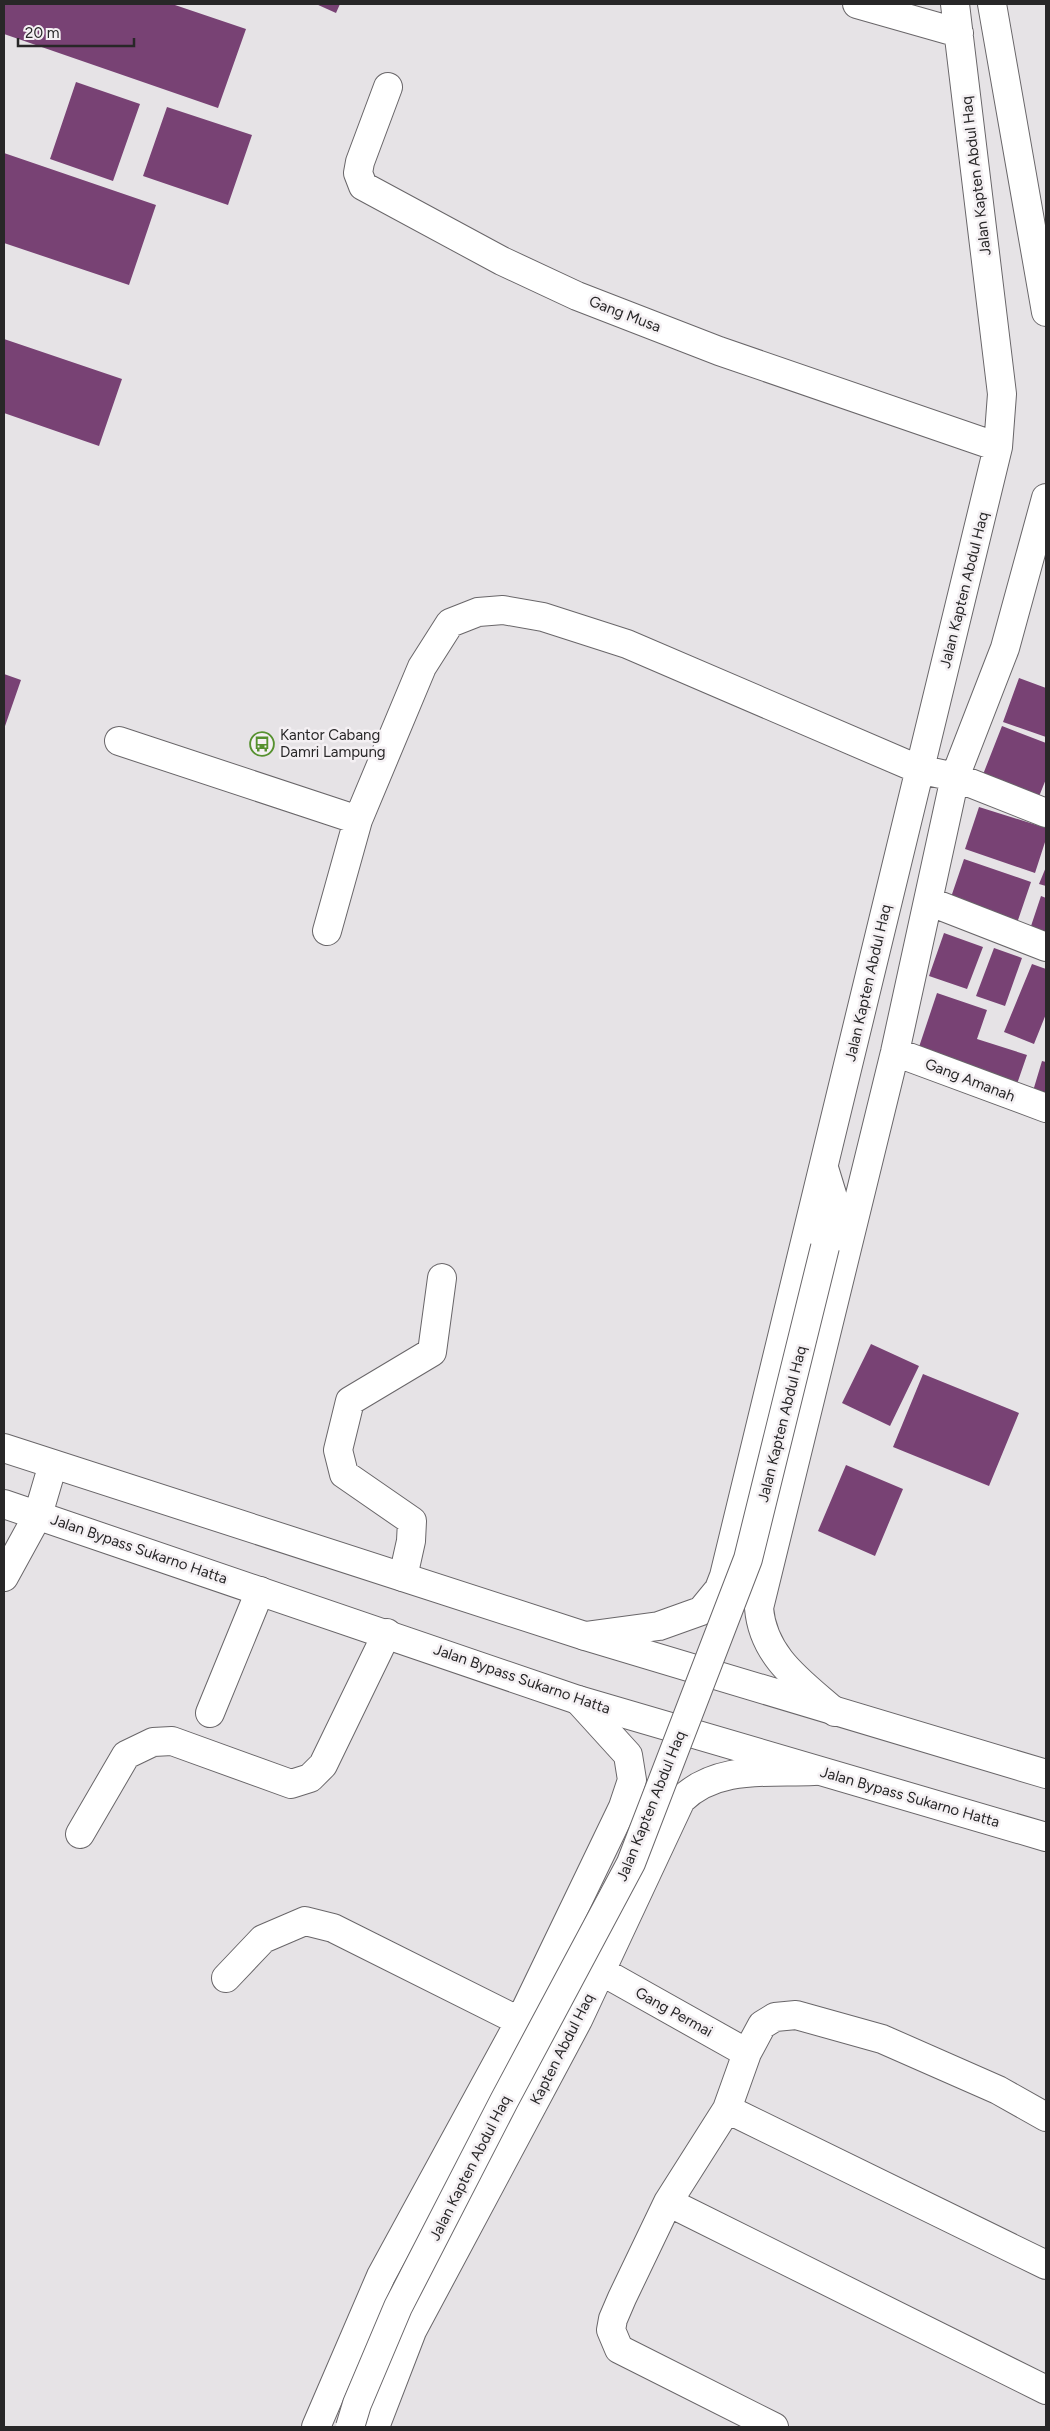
<svg xmlns="http://www.w3.org/2000/svg" width="1050" height="2431" viewBox="0 0 1050 2431" font-family="Figtree,sans-serif">
  <rect width="100%" height="100%" fill="#e6e3e6"/>
  <path fill="#784274" d="M4,4H172L246,29L218,108L4,34Z
    M316,4H340L336,13Z
    M76,82L140,104L113,181L50,159Z
    M167,107L252,135L228,205L143,176Z
    M4,153L156,205L129,285L4,243Z
    M4,339L122,379L99,446L4,413Z
    M4,674L21,680L4,729Z
    M1019,678L1046,688V737L1003,722Z
    M1002,726L1046,743V779L1038,799L982,777Z
    M979,807L1046,828V839L1035,873L965,849Z
    M964,859L1031,882L1016,926L949,903Z
    M1046,867V886L1039,884Z
    M1041,896L1046,898V940L1028,935Z
    M944,933L983,947L967,989L929,976Z
    M994,948L1022,958L1005,1006L976,996Z
    M1032,964L1046,969V1014L1034,1044L1004,1032Z
    M937,993L987,1010L977,1039L1027,1055L1017,1084L917,1053Z
    M1042,1061L1046,1062V1106L1030,1101Z
    M871,1344L919,1366L890,1426L842,1403Z
    M923,1374L1019,1413L989,1486L893,1447Z
    M846,1465L903,1489L875,1556L818,1531Z"/>
  <g fill="none" stroke-linecap="round" stroke-linejoin="round">
    <g stroke="#696669" stroke-width="30">
      <path id="minor" d="M857,4L959,33
        M992,4L1046,312
        M388,87L360,162L358,173L363,186L502,261L577,296L719,351L998,447
        M119,741L358,820
        M928,901L1046,947
        M327,931L358,820L422,667L450,623L478,612L503,610L543,617L627,644L918,769L955,777L1046,813
        M895,1052L1046,1108
        M824,1168L835,1204L825,1247
        M4,1577L38,1515
        M403,1577L411,1541L412,1521L344,1474L338,1450L350,1401L432,1352L442,1278
        M585,1636L659,1626L701,1611L719,1589L724,1576L998,447L1002,394L955,4
        M835,1712C801,1682 763,1657 759,1608L895,1052L955,777L1005,648L1046,498
        M210,1713L260,1591
        M80,1834L126,1755L153,1742L172,1741L291,1784L310,1778L323,1765L387,1633
        M601,1971L747,2053
        M226,1978L263,1939L305,1921L333,1928L535,2029
        M727,2109L1046,2265
        M668,2202L1046,2390
        M316,2427L381,2276L520,2021L623,1807L632,1780L628,1755L578,1700
        M375,2427L412,2331L578,2020L681,1800C717,1765 767,1773 814,1771
        M774,2427L619,2349L611,2330L613,2319L622,2298L668,2202L727,2109L747,2053L762,2025L775,2017L796,2015L882,2039L998,2090L1046,2117"/>
    </g>
    <g stroke="#696669" stroke-width="30">
      <path id="highway" d="M4,1448L585,1636L1046,1774
        M4,1504L578,1700L1046,1837
        M38,1515L53,1464"/>
    </g>
    <use href="#minor" stroke="#fff" stroke-width="28"/>
    <use href="#highway" stroke="#fff" stroke-width="28"/>
    <g stroke="#696669" stroke-width="30" stroke-linecap="butt">
      <path id="minor-bridge" d="M350,2427L357,2404L398,2307L504,2101L631,1863L748,1559L825,1247"/>
    </g>
    <use href="#minor-bridge" stroke="#fff" stroke-width="28"/>
  </g>
  <defs>
    <g id="bus-ring" transform="scale(1.25)"><circle r="9.5" fill="#f4f0f3" stroke="#56912f" stroke-width="1.5"/><path d="M-5-6H5V4H4V6H2V4H-2V6H-4V4H-5ZM-3.5-4V0h7V-4ZM-3.5 1.2v1.5H-2V1.2ZM2 1.2v1.5H3.5V1.2Z" fill="#56912f"/></g>
  </defs>
  <g fill-rule="evenodd">
    <use href="#bus-ring" x="262" y="744"/>
  </g>
  <g text-anchor="middle" stroke-width="5" stroke-linejoin="round" paint-order="stroke">
    <g font-size="15" fill="#282728" stroke="#f4f0f3">
      <text transform="translate(976 176) rotate(-97)" y="5">Jalan Kapten Abdul Haq</text>
      <text transform="translate(625 314) rotate(21)" y="5">Gang Musa</text>
      <text transform="translate(964 590) rotate(-76)" y="5">Jalan Kapten Abdul Haq</text>
      <text transform="translate(868 983) rotate(-77)" y="5">Jalan Kapten Abdul Haq</text>
      <text transform="translate(970 1080) rotate(21)" y="5">Gang Amanah</text>
      <text transform="translate(782 1424) rotate(-76)" y="5">Jalan Kapten Abdul Haq</text>
      <text transform="translate(139 1549) rotate(19)" y="5">Jalan Bypass Sukarno Hatta</text>
      <text transform="translate(522 1679) rotate(19)" y="5">Jalan Bypass Sukarno Hatta</text>
      <text transform="translate(910 1797) rotate(16)" y="5">Jalan Bypass Sukarno Hatta</text>
      <text transform="translate(651 1806) rotate(-68)" y="5">Jalan Kapten Abdul Haq</text>
      <text transform="translate(674 2012) rotate(29)" y="5">Gang Permai</text>
      <text transform="translate(562 2049) rotate(-63)" y="5">Kapten Abdul Haq</text>
      <text transform="translate(470 2168) rotate(-63)" y="5">Jalan Kapten Abdul Haq</text>
    </g>
    <g font-size="15" fill="#282728" stroke="#f4f0f3" text-anchor="start">
      <text x="280" y="740">Kantor Cabang<tspan x="280" dy="17">Damri Lampung</tspan></text>
    </g>
  </g>
  <rect width="1050" height="2431" fill="none" stroke="#282728" stroke-width="10"/>
  <path d="M18 38v8h116v-8" fill="none" stroke="#282728" stroke-width="2.5"/>
  <text x="25" y="38" font-size="15" fill="#282728" stroke="#f4f0f3" stroke-width="4" paint-order="stroke">20 m</text>
</svg>
